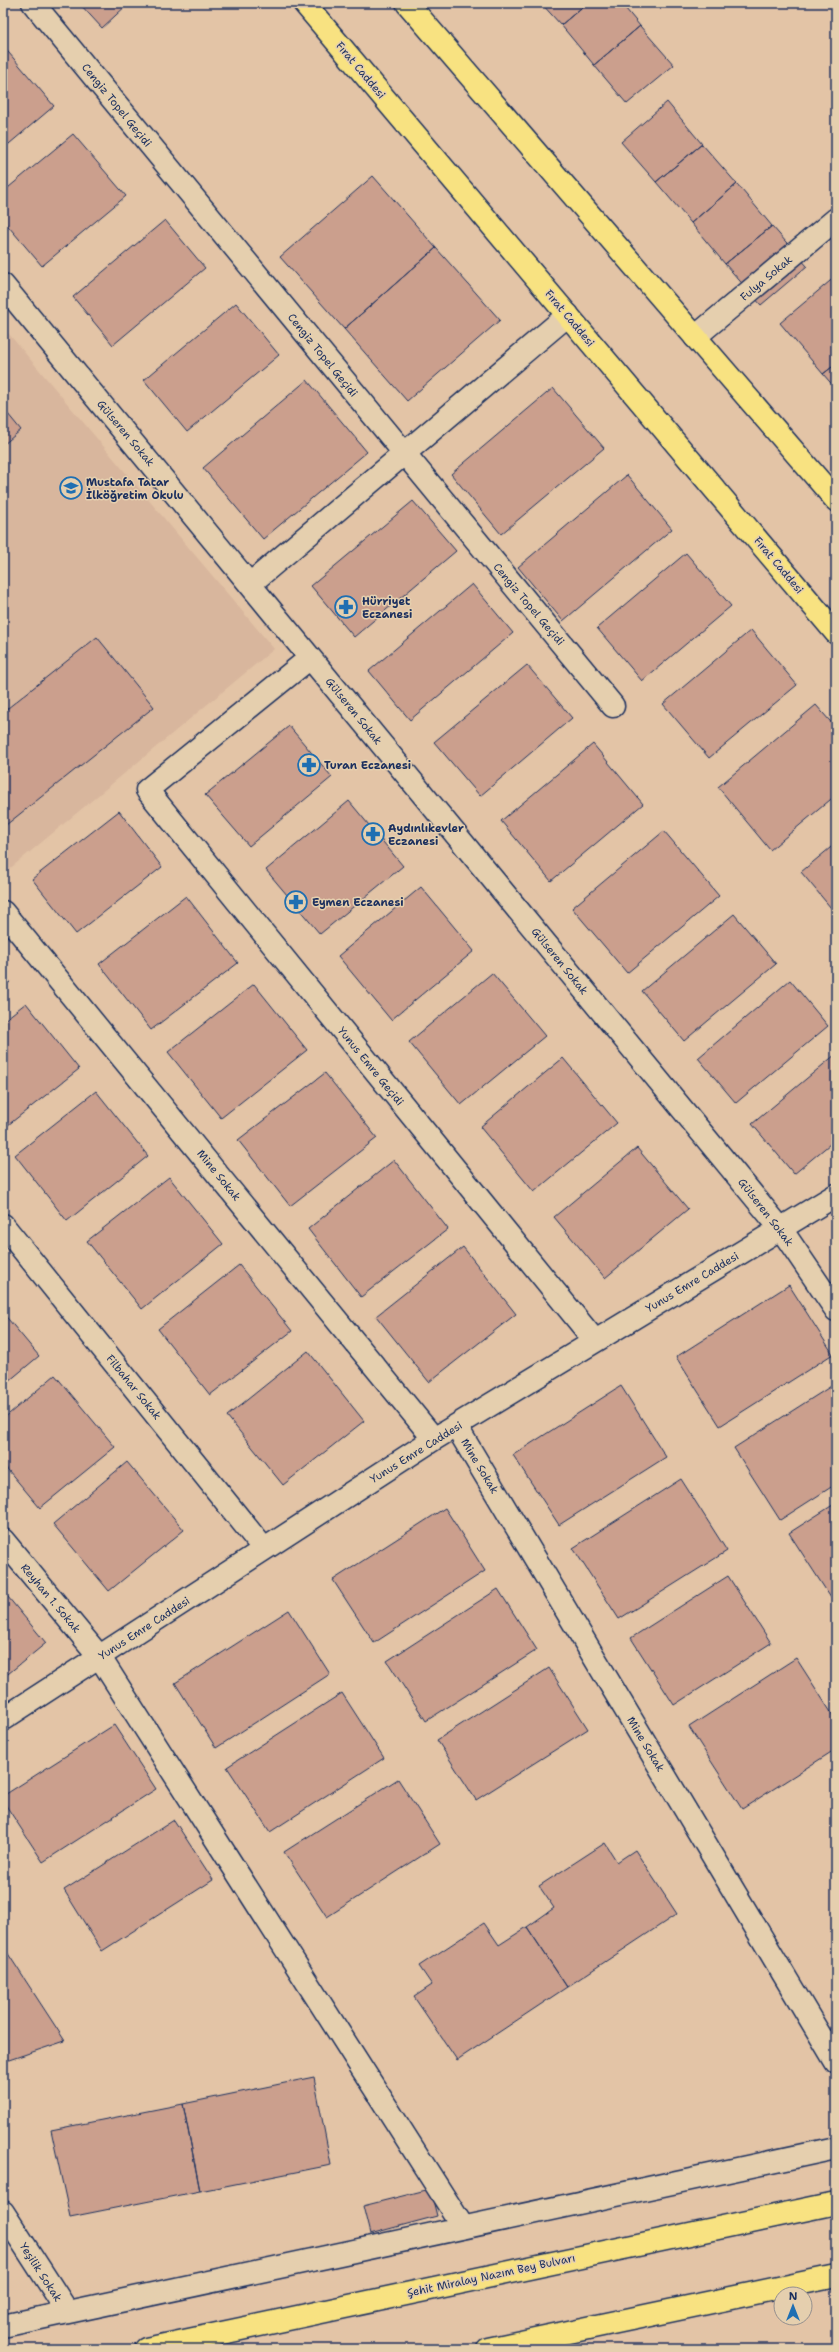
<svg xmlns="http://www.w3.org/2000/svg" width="839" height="2352" viewBox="0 0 839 2352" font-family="'Shantell Sans',sans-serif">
  <rect width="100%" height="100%" fill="#e3c4a6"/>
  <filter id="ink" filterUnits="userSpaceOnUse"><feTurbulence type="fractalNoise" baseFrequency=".025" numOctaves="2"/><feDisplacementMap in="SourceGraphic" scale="8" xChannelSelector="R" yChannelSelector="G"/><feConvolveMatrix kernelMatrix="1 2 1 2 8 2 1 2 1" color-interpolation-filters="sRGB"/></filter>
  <g filter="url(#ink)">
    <path fill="#d8b69d" d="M3,327L274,649L7,871L3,866Z"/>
    <path fill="#cb9f8d" stroke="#1b2f5e" d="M79,3H129L102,28Z
      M541,3H587L561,25Z
      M587,3H621L640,26L594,65L561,25Z
      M640,26L674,65L627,104L594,65Z
      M3,46L54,106L3,149Z
      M667,102L702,144L656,182L621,142Z
      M73,134L126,196L42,266L3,220V192Z
      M702,144L737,184L691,223L656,182Z
      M373,176L436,248L344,329L280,257Z
      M737,184L772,226L725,264L691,223Z
      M165,220L205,268L113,345L73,297Z
      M772,226L807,266L761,305L725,264Z
      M436,248L500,320L407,401L344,329Z
      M836,276V364L823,374L780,323Z
      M236,303L279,355L187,432L144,380Z
      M836,364V389L823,374Z
      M307,380L367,452L263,539L203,468Z
      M553,388L604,448L501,534L451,474Z
      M3,408L21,430L3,445Z
      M627,475L672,529L563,621L518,567Z
      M413,501L456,551L354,637L311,586Z
      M686,553L731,606L642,681L597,628Z
      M472,584L513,633L410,720L369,671Z
      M751,630L797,685L709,758L663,704Z
      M97,637L154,707L6,825L3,821V712Z
      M527,665L572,718L480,796L434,742Z
      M816,705L836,728V795L770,850L718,787Z
      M289,726L332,777L249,846L205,795Z
      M593,744L643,804L551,881L501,821Z
      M349,801L403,866L320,934L266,870Z
      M119,811L162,867L76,934L32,879Z
      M664,831L719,896L627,973L572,908Z
      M836,843V914L801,872Z
      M421,887L474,951L391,1020L338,956Z
      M186,896L238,963L151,1030L99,964Z
      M734,914L776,964L684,1041L642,991Z
      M492,973L545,1036L461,1105L409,1042Z
      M3,974L10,982L3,987Z
      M790,980L828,1026L736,1103L698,1058Z
      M254,984L307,1050L221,1118L168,1052Z
      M26,1003L79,1069L3,1129V1021Z
      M836,1054V1139L794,1174L752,1124Z
      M563,1058L617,1123L534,1192L480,1127Z
      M325,1073L377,1138L290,1206L238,1140Z
      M96,1091L148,1156L67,1221L15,1155Z
      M637,1148L688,1209L605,1278L554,1217Z
      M394,1160L448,1229L361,1297L308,1229Z
      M169,1177L223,1244L142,1309L87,1241Z
      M463,1247L516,1314L429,1382L376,1316Z
      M239,1265L292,1331L210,1395L158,1329Z
      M789,1285L833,1354L720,1426L676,1357Z
      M3,1313L39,1356L3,1386Z
      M308,1351L364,1421L283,1485L227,1416Z
      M55,1375L115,1447L40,1508L3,1464V1419Z
      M836,1383V1484L780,1520L734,1448Z
      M621,1386L666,1457L559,1525L513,1455Z
      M127,1462L184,1530L109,1591L53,1524Z
      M681,1479L727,1551L619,1619L573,1548Z
      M836,1503V1599L833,1601L789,1533Z
      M445,1508L485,1571L374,1643L333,1580Z
      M728,1576L771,1643L674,1705L631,1638Z
      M498,1589L537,1650L426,1721L387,1661Z
      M3,1591L46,1643L3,1678Z
      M289,1610L330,1674L216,1748L175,1683Z
      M796,1658L836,1720V1749L742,1809L689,1727Z
      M549,1668L588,1729L476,1800L437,1740Z
      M342,1693L384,1758L270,1832L227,1767Z
      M114,1725L156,1789L43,1862L3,1801V1796Z
      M398,1779L440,1844L327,1917L284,1852Z
      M174,1820L213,1880L102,1951L64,1890Z
      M605,1843L617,1862L635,1850L677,1914L567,1987L527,1927L554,1908L539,1886Z
      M484,1923L499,1945L527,1927L567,1987L457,2060L414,1997L432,1985L419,1966Z
      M3,1946L65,2041L3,2062Z
      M314,2077L331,2165L200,2191L183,2104Z
      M183,2104L200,2191L70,2217L51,2130Z
      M430,2189L437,2216L370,2234L363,2206Z"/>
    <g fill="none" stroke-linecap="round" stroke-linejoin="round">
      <g stroke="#1b2f5e" stroke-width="25">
        <path id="minor" d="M33,3L613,706
          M3,285L781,1229L836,1310
          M695,337L836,219
          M250,584L568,315
          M310,658L147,790L595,1341
          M3,912L434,1439
          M3,1225L264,1549
          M456,1426L836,2062
          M3,1540L99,1656L463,2227
          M3,1719L434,1439L836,1195
          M3,2212L67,2311
          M3,2326L836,2148"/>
      </g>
      <g stroke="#1b2f5e" stroke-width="25">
        <path id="primary" d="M304,3L836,633
          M407,3L836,500
          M146,2349L836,2203
          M488,2349L836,2276"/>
      </g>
      <use href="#minor" stroke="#e5cfae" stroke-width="22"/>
      <use href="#primary" stroke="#f8e281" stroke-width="22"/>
    </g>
  </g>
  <defs>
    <g id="school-ring" transform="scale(1.15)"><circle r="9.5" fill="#e5cfae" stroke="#1f6fb2" stroke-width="1.5"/><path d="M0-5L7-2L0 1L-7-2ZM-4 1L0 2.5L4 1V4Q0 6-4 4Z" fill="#1f6fb2"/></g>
    <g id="pharmacy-ring" transform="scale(1.15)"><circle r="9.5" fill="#e5cfae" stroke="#1f6fb2" stroke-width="1.5"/><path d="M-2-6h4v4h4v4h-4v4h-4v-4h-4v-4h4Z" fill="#1f6fb2"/></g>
  </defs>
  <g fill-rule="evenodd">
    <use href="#school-ring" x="71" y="488"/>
    <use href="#pharmacy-ring" x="346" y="607"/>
    <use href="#pharmacy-ring" x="309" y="765"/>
    <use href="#pharmacy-ring" x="373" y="834"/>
    <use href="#pharmacy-ring" x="296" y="902"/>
  </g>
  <g text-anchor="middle" stroke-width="3" stroke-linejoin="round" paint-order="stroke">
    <g font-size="11" fill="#1b2f5e" stroke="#e5cfae">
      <text transform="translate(361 70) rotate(50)" y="4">Fırat Caddesi</text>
      <text transform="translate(117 105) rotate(51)" y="4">Cengiz Topel Geçidi</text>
      <text transform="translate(766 278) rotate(-40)" y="4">Fulya Sokak</text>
      <text transform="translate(570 318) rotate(50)" y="4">Fırat Caddesi</text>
      <text transform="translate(323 355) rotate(51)" y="4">Cengiz Topel Geçidi</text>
      <text transform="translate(126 433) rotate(50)" y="4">Gülseren Sokak</text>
      <text transform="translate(779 565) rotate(50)" y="4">Fırat Caddesi</text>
      <text transform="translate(529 604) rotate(50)" y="4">Cengiz Topel Geçidi</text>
      <text transform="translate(354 711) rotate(51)" y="4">Gülseren Sokak</text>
      <text transform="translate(560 961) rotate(51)" y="4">Gülseren Sokak</text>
      <text transform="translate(371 1066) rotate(51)" y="4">Yunus Emre Geçidi</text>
      <text transform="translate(219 1175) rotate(51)" y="4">Mine Sokak</text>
      <text transform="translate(766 1212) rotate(52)" y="4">Gülseren Sokak</text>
      <text transform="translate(692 1282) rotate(-31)" y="4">Yunus Emre Caddesi</text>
      <text transform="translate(134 1387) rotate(51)" y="4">Filbahar Sokak</text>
      <text transform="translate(416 1452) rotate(-32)" y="4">Yunus Emre Caddesi</text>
      <text transform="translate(480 1466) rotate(59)" y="4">Mine Sokak</text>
      <text transform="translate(51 1598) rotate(50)" y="4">Reyhan 1. Sokak</text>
      <text transform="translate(144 1628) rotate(-33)" y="4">Yunus Emre Caddesi</text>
      <text transform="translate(646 1744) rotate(59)" y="4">Mine Sokak</text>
      <text transform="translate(41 2272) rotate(57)" y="4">Yeşilik Sokak</text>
      <text transform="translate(491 2275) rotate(-12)" y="4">Şehit Miralay Nazım Bey Bulvarı</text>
    </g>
    <g font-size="11" font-weight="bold" fill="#1b2f5e" stroke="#e5cfae" text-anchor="start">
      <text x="86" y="486">Mustafa Tatar<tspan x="86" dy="13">İlköğretim Okulu</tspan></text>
      <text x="362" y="605">Hürriyet<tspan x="362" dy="13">Eczanesi</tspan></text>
      <text x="324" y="769">Turan Eczanesi</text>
      <text x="388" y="832">Aydınlıkevler<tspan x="388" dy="13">Eczanesi</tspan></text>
      <text x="312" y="906">Eymen Eczanesi</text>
    </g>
  </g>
  <rect width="839" height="2352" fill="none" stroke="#e5cfae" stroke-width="16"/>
  <rect x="8" y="8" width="823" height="2336" fill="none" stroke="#1b2f5e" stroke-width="1.5" filter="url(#ink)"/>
  <g transform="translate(793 2306)"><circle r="19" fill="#e5cfae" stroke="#948f8e"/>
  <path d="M0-3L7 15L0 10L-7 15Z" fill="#1f6fb2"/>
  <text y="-6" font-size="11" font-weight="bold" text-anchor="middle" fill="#1b2f5e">N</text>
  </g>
</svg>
